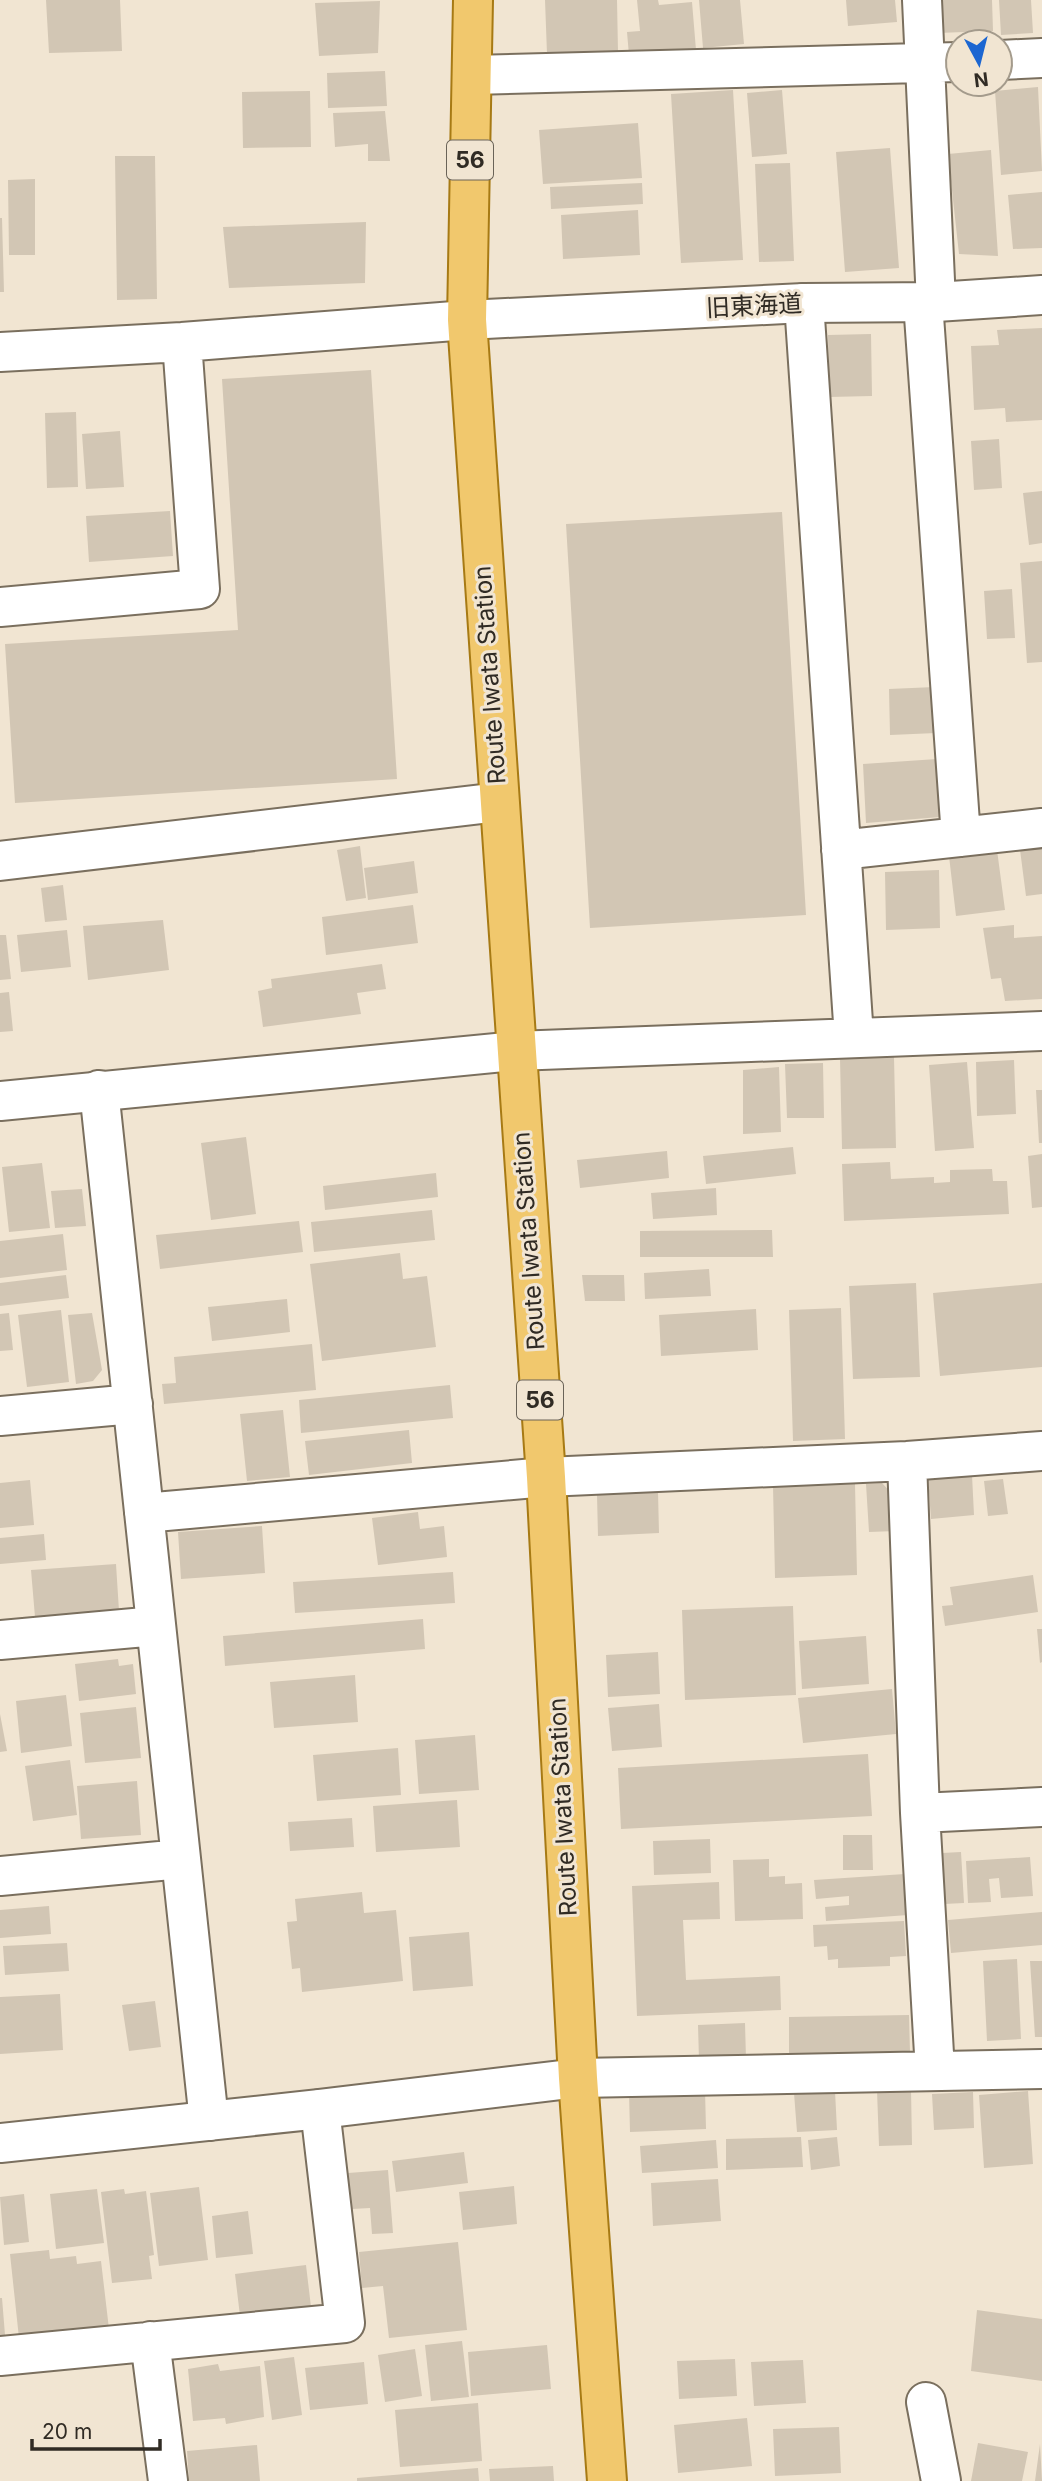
<svg xmlns="http://www.w3.org/2000/svg" width="1042" height="2481" viewBox="0 0 1042 2481" font-family="Inter,'Noto Sans JP',sans-serif">
  <rect width="100%" height="100%" fill="#f1e5d2"/>
  <path fill="#d2c6b4" d="M46,0H120L122,51L49,53Z
    M545,0H617L618,52L547,54Z
    M637,0H658L659,5L692,2L696,50L629,55L627,32L640,31Z
    M699,0H740L744,44L703,48Z
    M846,0H895L897,22L848,26Z
    M936,0H992L993,31L937,33Z
    M999,0H1031L1033,33L1001,35Z
    M380,1L378,53L319,56L315,3Z
    M385,71L387,106L328,108L327,73Z
    M1038,87L1042,171L1001,175L995,91Z
    M733,90L743,260L681,263L671,94Z
    M782,90L787,154L752,157L747,93Z
    M310,91L311,147L243,148L242,92Z
    M385,111L390,161H368V144L335,147L333,113Z
    M638,123L642,178L543,184L539,130Z
    M890,148L899,268L845,272L836,152Z
    M991,150L998,256L959,254L948,154Z
    M115,156H155L157,299L117,300Z
    M790,163L794,261L759,262L755,164Z
    M35,179V255H9L8,180Z
    M642,183L643,204L551,209L550,187Z
    M1042,192V248L1013,249L1008,195Z
    M638,210L640,255L563,259L561,215Z
    M0,218H2L4,292H0Z
    M366,222L365,283L229,288L223,227Z
    M1042,328V420L1006,422L1005,408L974,410L971,346L999,345L997,330Z
    M871,334L872,396L829,397L828,335Z
    M371,370L397,779L15,803L5,644L238,630L222,379Z
    M76,412L78,487L47,488L45,413Z
    M120,431L124,487L86,489L82,434Z
    M999,439L1002,488L974,490L971,441Z
    M1042,491V543L1029,545L1023,493Z
    M170,511L173,556L89,562L86,516Z
    M782,512L806,915L590,928L566,524Z
    M1042,561V662L1027,663L1020,563Z
    M1012,589L1015,638L987,639L984,591Z
    M935,687L936,733L890,735L889,689Z
    M937,759L940,817L866,823L863,764Z
    M1042,839V894L1026,896L1019,842Z
    M360,846L366,898L346,901L337,850Z
    M997,850L1005,910L956,916L949,856Z
    M414,861L418,893L368,900L364,868Z
    M939,870L940,928L886,930L885,872Z
    M63,885L67,920L45,922L41,888Z
    M413,905L418,943L326,955L322,917Z
    M163,920L169,970L88,980L83,926Z
    M1014,925V938L1042,936V999L1005,1001L1001,978L991,979L983,928Z
    M67,930L71,967L21,972L17,935Z
    M0,935H6L11,979L0,980Z
    M382,964L386,989L357,993L361,1014L263,1027L258,991L272,988L271,979Z
    M9,992L13,1031L0,1032V993Z
    M894,1057L896,1148L842,1149L840,1058Z
    M1014,1060L1016,1114L977,1116L976,1062Z
    M967,1062L974,1148L935,1151L929,1065Z
    M823,1063L824,1118H787L785,1064Z
    M779,1067L781,1132L743,1134V1070Z
    M1036,1090H1042V1143H1039Z
    M246,1137L256,1214L211,1220L201,1143Z
    M793,1147L796,1174L706,1184L703,1156Z
    M667,1151L669,1178L580,1188L577,1160Z
    M1042,1154V1207L1032,1208L1028,1156Z
    M890,1162L891,1179L934,1177V1183L950,1182V1170L992,1169L993,1181H1007L1009,1214L844,1221L842,1164Z
    M42,1163L50,1228L9,1232L2,1167Z
    M436,1173L438,1197L325,1210L323,1186Z
    M716,1188L717,1215L653,1219L651,1193Z
    M82,1189L86,1226L55,1228L51,1191Z
    M432,1210L435,1240L314,1252L311,1222Z
    M299,1221L303,1252L160,1269L156,1235Z
    M772,1230L773,1257H640V1231Z
    M63,1234L67,1270L0,1278V1241Z
    M400,1253L403,1279L427,1276L436,1347L322,1361L310,1264Z
    M709,1269L711,1296L645,1299L644,1273Z
    M66,1275L69,1298L0,1306V1283Z
    M582,1275H624L625,1301H585Z
    M916,1283L920,1377L853,1379L849,1286Z
    M1042,1283V1367L940,1376L933,1293Z
    M287,1299L290,1332L212,1341L208,1307Z
    M841,1308L845,1439L793,1441L789,1310Z
    M756,1309L758,1350L661,1356L659,1315Z
    M61,1310L69,1382L27,1387L18,1315Z
    M9,1313L13,1350L0,1351V1314Z
    M92,1313L102,1370L93,1381L76,1384L68,1315Z
    M312,1344L316,1390L164,1404L162,1384L176,1383L174,1357Z
    M450,1385L453,1418L301,1433L299,1400Z
    M283,1410L290,1477L247,1481L240,1414Z
    M409,1430L412,1463L309,1475L305,1441Z
    M972,1475L974,1515L931,1519L928,1478Z
    M1003,1479L1008,1514L988,1516L984,1481Z
    M30,1480L34,1525L0,1528V1483Z
    M882,1483L893,1495L896,1531L869,1532L866,1484Z
    M855,1484L857,1575L775,1578L773,1486Z
    M658,1492L659,1533L598,1536L597,1495Z
    M418,1512L420,1529L444,1526L447,1557L378,1565L372,1518Z
    M262,1526L265,1573L181,1579L178,1532Z
    M44,1534L46,1560L0,1564V1538Z
    M116,1564L119,1611L35,1617L31,1570Z
    M453,1572L455,1603L295,1613L293,1582Z
    M1033,1575L1038,1612L945,1626L942,1606L953,1605L950,1587Z
    M793,1606L796,1695L685,1700L682,1610Z
    M423,1619L425,1649L225,1666L223,1636Z
    M1037,1629H1042V1662L1040,1663Z
    M866,1636L869,1684L802,1689L799,1641Z
    M658,1652L660,1694L608,1697L606,1655Z
    M118,1659L119,1666L133,1664L136,1694L79,1701L75,1664Z
    M355,1675L358,1722L274,1728L270,1682Z
    M892,1689L896,1734L803,1743L798,1698Z
    M66,1695L72,1746L21,1753L16,1701Z
    M659,1704L662,1747L612,1751L608,1708Z
    M136,1707L141,1758L85,1763L80,1713Z
    M0,1714L7,1751L0,1752Z
    M475,1735L479,1790L419,1794L415,1740Z
    M398,1748L401,1795L317,1801L313,1755Z
    M868,1754L872,1816L621,1829L618,1768Z
    M70,1760L77,1815L33,1821L25,1766Z
    M137,1781L141,1835L81,1839L77,1786Z
    M457,1800L460,1847L376,1852L373,1806Z
    M352,1818L354,1847L290,1851L288,1822Z
    M843,1835H872L873,1870H843Z
    M710,1839L711,1873L654,1875L653,1841Z
    M961,1852L964,1903L944,1904L942,1853Z
    M1030,1857L1033,1896L1001,1898L999,1878L989,1879L991,1902L968,1903L966,1861Z
    M769,1859V1877L785,1876V1884L802,1883L803,1919L735,1921L733,1860Z
    M905,1874L908,1915L826,1921L825,1907L849,1905V1896L816,1899L814,1880Z
    M719,1882L720,1919L683,1920L686,1980L780,1976L781,2010L637,2016L632,1886Z
    M362,1892L364,1913L396,1910L403,1981L302,1992L300,1968L292,1969L287,1922L297,1921L295,1899Z
    M49,1906L51,1934L0,1938V1910Z
    M1042,1912V1945L951,1953L948,1920Z
    M904,1921L906,1956L890,1957V1966L838,1968V1959L828,1960L827,1946L814,1947L813,1925Z
    M469,1932L473,1986L413,1991L409,1937Z
    M67,1943L69,1971L5,1975L3,1946Z
    M1017,1959L1021,2039L987,2041L983,1961Z
    M1030,1961H1042V2037H1035Z
    M60,1994L63,2050L0,2054V1997Z
    M155,2001L161,2047L129,2051L122,2005Z
    M909,2015L910,2052L789,2054V2017Z
    M745,2023L746,2059L699,2060L698,2025Z
    M911,2089L912,2145L879,2146L877,2090Z
    M705,2090L706,2129L630,2132L629,2092Z
    M835,2091L837,2130L797,2132L794,2093Z
    M1028,2091L1033,2164L984,2168L979,2095Z
    M973,2092L974,2128L934,2130L932,2094Z
    M801,2137L803,2167L726,2170V2139Z
    M837,2137L840,2166L811,2170L808,2140Z
    M716,2140L718,2168L642,2173L640,2146Z
    M464,2152L468,2183L396,2192L392,2161Z
    M388,2170L393,2233L372,2234L370,2208L352,2209L348,2173Z
    M718,2179L721,2221L653,2226L651,2183Z
    M514,2186L517,2224L463,2230L459,2192Z
    M199,2187L208,2260L159,2266L150,2193Z
    M97,2189L104,2243L56,2249L50,2194Z
    M124,2189L125,2194L146,2191L154,2255L149,2256L152,2279L112,2283L101,2192Z
    M24,2194L29,2242L4,2245L0,2197Z
    M248,2211L253,2254L216,2258L212,2216Z
    M458,2242L467,2330L389,2338L383,2286L362,2288L359,2252Z
    M49,2250L50,2259L76,2256L77,2264L101,2261L109,2329L19,2338L10,2254Z
    M306,2265L311,2307L240,2316L235,2274Z
    M0,2298H2L5,2335L0,2336Z
    M977,2310L1042,2319V2381L971,2371Z
    M462,2341L469,2397L431,2401L425,2345Z
    M547,2345L551,2389L471,2396L468,2352Z
    M415,2349L422,2396L385,2402L378,2355Z
    M294,2357L302,2415L272,2420L264,2361Z
    M735,2359L737,2396L679,2399L677,2361Z
    M803,2360L806,2403L754,2406L751,2362Z
    M364,2362L368,2404L310,2410L305,2368Z
    M218,2364L220,2371L260,2366L264,2417L226,2424L225,2418L193,2421L188,2369Z
    M478,2403L482,2461L400,2467L395,2410Z
    M747,2418L752,2466L678,2473L674,2425Z
    M839,2427L841,2473L775,2476L773,2429Z
    M978,2443L1028,2452L1022,2481H971Z
    M1040,2444L1042,2481H1035Z
    M257,2445L260,2481H189L187,2451Z
    M553,2466L554,2481H490L489,2469Z
    M478,2468L479,2481H357V2478Z"/>
  <g fill="none" stroke-linecap="round" stroke-linejoin="round">
    <g stroke="#7a6f5e" stroke-width="42">
      <path id="minor" d="M922,0L936,302
        M1000,60L1042,58
        M472,75L958,62
        M923,302L961,837
        M804,303L854,1037
        M0,352L182,342L467,320
        M0,607L200,589L182,342
        M841,850L1042,828
        M0,861L499,802
        M515,1051L1042,1031
        M99,1090L209,2121
        M0,1416L133,1404
        M907,1461L920,1813L935,2071
        M144,1513L546,1477L907,1461L1042,1451
        M0,1640L156,1626
        M920,1813L1042,1807
        M0,1876L181,1859
        M578,2078L1042,2069
        M150,2341L168,2481
        M0,2356L345,2323L320,2109
        M926,2402L941,2481"/>
    </g>
    <g stroke="#7a6f5e" stroke-width="42">
      <path id="tertiary" d="M467,320L804,303L936,302L1042,295
        M0,1101L515,1051
        M0,2143L320,2109L578,2078"/>
    </g>
    <g stroke="#a77a14" stroke-width="42">
      <path id="primary" d="M473,0L467,320L546,1477L578,2078L607,2481"/>
    </g>
    <use href="#minor" stroke="#fff" stroke-width="38"/>
    <use href="#tertiary" stroke="#fff" stroke-width="38"/>
    <use href="#primary" stroke="#f1c86d" stroke-width="38"/>
  </g>
  <g text-anchor="middle" stroke-width="6" stroke-linejoin="round" paint-order="stroke">
    <g fill="#f1e5d2" stroke="#6a6358" stroke-width="2">
      <rect x="447" y="140.5" width="46" height="39" rx="5"/>
      <rect x="517" y="1380.5" width="46" height="39" rx="5"/>
    </g>
    <g font-size="23" font-weight="bold" fill="#302b24">
      <text x="470" y="168">56</text>
      <text x="540" y="1408">56</text>
    </g>
    <g font-size="24" fill="#302b24" stroke="#f1e5d2">
      <text transform="translate(754 306) rotate(-3)" y="8">旧東海道</text>
      <text transform="translate(490 675) rotate(-94)" y="8">Route Iwata Station</text>
      <text transform="translate(529 1241) rotate(-94)" y="8">Route Iwata Station</text>
      <text transform="translate(563 1807) rotate(-93)" y="8">Route Iwata Station</text>
    </g>
  </g>
  <g transform="translate(979 63) rotate(173)"><circle r="33" fill="#f1e5d2" stroke="#a49b8c" stroke-width="2"/>
  <path d="M0-5L12 26L0 18L-12 26Z" fill="#1c66d1"/>
  <text y="-10" font-size="19" font-weight="bold" text-anchor="middle" fill="#302b24">N</text>
  </g>
  <path d="M32 2439v10h128v-10" fill="none" stroke="#302b24" stroke-width="3.5"/>
  <text x="42" y="2439" font-size="21" fill="#302b24" stroke="#f1e5d2" stroke-width="5" paint-order="stroke">20 m</text>
</svg>
